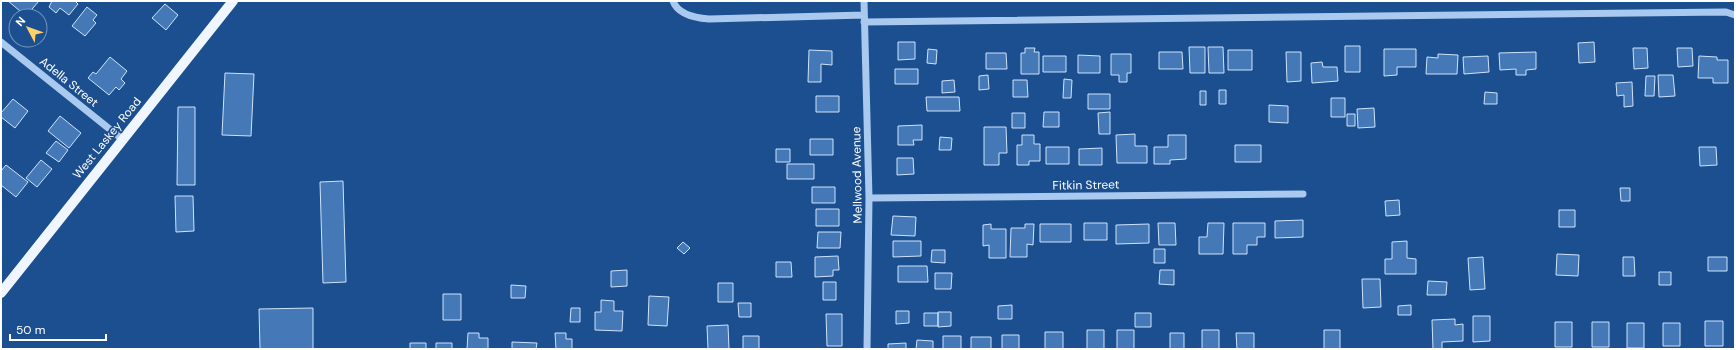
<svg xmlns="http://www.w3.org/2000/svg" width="1736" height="350" viewBox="0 0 1736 350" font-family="'DM Sans',sans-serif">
  <rect width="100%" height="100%" fill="#1b4f8f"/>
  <path fill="#4478b7" stroke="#cfe3fa" d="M8,1H39L26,16Z
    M52,1H75L78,4L69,15L60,8L56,13L49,7Z
    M165,4L178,15L166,30L152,18Z
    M87,7L97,15L93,20L96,23L85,36L72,26Z
    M898,42H915V59L898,60Z
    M1594,42L1595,62L1579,63L1578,43Z
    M1345,46H1360V72H1345Z
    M1189,47H1205V73H1190Z
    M1208,47H1223L1224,73H1209Z
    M1025,48H1035L1034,52H1039V74H1021V53H1025Z
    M1633,48H1647L1648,68L1634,69Z
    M1677,48H1692L1693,66L1678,67Z
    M928,49L937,50L936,64L927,63Z
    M1384,49H1416V67H1397V75L1384,76Z
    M809,50L832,51V65L821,64V82H808Z
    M1228,50H1252V70H1228Z
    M1159,52H1182L1183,69H1159Z
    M1286,52H1301V81L1287,82Z
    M1536,52V69L1526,70V75H1516V69L1500,70L1499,53Z
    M986,53H1006L1007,69H986Z
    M1111,54H1131V73H1127V82H1119V75H1111Z
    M1438,54L1458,55L1457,74H1426L1427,57L1438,58Z
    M1078,55L1100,56V73H1078Z
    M1043,56H1066V72H1043Z
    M1488,56L1489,72L1464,74L1463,57Z
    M1699,56L1717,57V60H1728V83H1713V78H1698Z
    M110,57L127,71L121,79L125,83L119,90L116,87L109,95L88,78L93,72L96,74Z
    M1322,62L1323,67H1337L1338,81L1312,83L1311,63Z
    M895,69H918V84H895Z
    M225,73L254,74L251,136L222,135Z
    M988,75L989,89L979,90V76Z
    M1658,75H1673L1675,96L1659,97Z
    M1646,76H1655L1654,96H1645Z
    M1064,79L1072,80L1071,98H1063Z
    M954,80L955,92L942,93V81Z
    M1013,80H1027L1028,97H1013Z
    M1632,82L1633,106L1624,107V95L1617,96L1616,83Z
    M1219,90H1226V104H1219Z
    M1200,91H1206V105H1200Z
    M1485,92L1497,93V104H1484Z
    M1088,94H1110V109H1088Z
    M816,96H839V112H816Z
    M926,97H959L960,111H927Z
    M1331,98H1345V117H1331Z
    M13,99L28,111L15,128L1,117V113Z
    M1269,105L1288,106V123L1269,122Z
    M178,107H195V185H177Z
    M1374,108L1375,127L1358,128L1357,109Z
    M1044,112H1059V127H1043Z
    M1110,112V134H1099L1098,113Z
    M1012,113H1025V128H1012Z
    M1347,114H1355V126H1347Z
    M60,116L81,133L69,148L48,131Z
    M922,125V140H913L914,145H898V126Z
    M984,127H1006L1007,153H999V165H984Z
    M1135,134V146H1147V163H1117L1116,135Z
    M1022,135H1034V144H1040V161H1029V165H1017V145H1022Z
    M1168,135H1186V159L1170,160V164H1154V147H1168Z
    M940,137L952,138L951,150H939Z
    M810,139H833V155H810Z
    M56,141L68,150L59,162L46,153Z
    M1235,145H1261V162H1235Z
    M1046,147H1069V164H1046Z
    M1699,147H1716L1717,165L1700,166Z
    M1102,148V165H1079V149Z
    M776,149H790V162H776Z
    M897,158H913L914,174L897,175Z
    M41,160L52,169L37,187L26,178Z
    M787,164H814V179H787Z
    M6,165L28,182L16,197L1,185V171Z
    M343,181L346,282L323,283L320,182Z
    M812,187H835V203H812Z
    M1620,188H1630V201H1621Z
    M175,196H193L194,231L176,232Z
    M1399,200L1400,215L1386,216L1385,201Z
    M816,209H839V226H816Z
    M1559,210H1575V227H1559Z
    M893,216L916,217L915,236L891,235Z
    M1303,220V237L1275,238V221Z
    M1084,223H1107V240H1084Z
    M1158,223H1175L1176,245H1159Z
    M1208,223H1224L1223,254H1199V237H1207Z
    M1233,223H1265V237H1257V245H1247V254H1233Z
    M991,224V229H1006V258H989V245L983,246V225Z
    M1025,224H1034L1033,245L1027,244V257H1010L1011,228H1025Z
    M1040,224H1071V242H1040Z
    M1149,224V243L1116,244V225Z
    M818,232H841L840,248H817Z
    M893,241H921V256L893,257Z
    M1407,241V258L1416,259V274H1385V259H1392V242Z
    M683,242L690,248L684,254L677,248Z
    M1154,249H1165V263H1154Z
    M932,250H945V263L931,262Z
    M1557,254L1579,255L1578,276L1556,275Z
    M838,256L839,270H833V276L815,277V257Z
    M1483,257L1485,289L1470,290L1468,258Z
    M1623,257H1634L1635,276H1623Z
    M1708,257H1727V271H1708Z
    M776,262H791L792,277H776Z
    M898,266H927L928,282H898Z
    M627,270V286L611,287V271Z
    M1160,270H1174V285L1159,284Z
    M1659,272H1671V285H1659Z
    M935,273H952L951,289H935Z
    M1362,279H1380L1381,307L1363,308Z
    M1428,281L1447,282L1446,295H1427Z
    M823,282H836V300H823Z
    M718,283H733V302H718Z
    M511,285L526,286L525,298H511Z
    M443,294H461V320H443Z
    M649,296L669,297L667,326L648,325Z
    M601,300L614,301V311H623L622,331L595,330V312H601Z
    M738,303H751V317H739Z
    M1012,305V319H998V306Z
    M1411,305V315H1398V306Z
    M313,308V349H260L259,309Z
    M571,308H580V322H570Z
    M896,311H909V323L896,324Z
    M938,312H951V326L938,327Z
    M924,313H938V326H924Z
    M1135,313H1151V327H1135Z
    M826,314H842V346H827Z
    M1473,316H1490V341L1473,342Z
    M1455,319V325L1463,324V341L1442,342V349H1433L1432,320Z
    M1705,321H1723V346H1705Z
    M1555,322H1572V347H1555Z
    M1592,322H1609V347H1592Z
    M1627,323H1644V348H1627Z
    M1663,323H1680V346H1663Z
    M728,325L729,349H708L707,326Z
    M1087,330H1104V349H1087Z
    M1117,330H1134V349H1117Z
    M1202,330H1219V349H1202Z
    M1324,330H1340V349H1324Z
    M1045,332H1063V349H1045Z
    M468,333H479V338H488V349H467Z
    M555,333H566V339H572V349H556Z
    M1170,333H1184V349H1170Z
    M1236,333H1254V349H1237Z
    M1002,335H1019V349H1002Z
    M743,336H759V349H743Z
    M943,336H961V349H943Z
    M971,337H991V349H971Z
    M917,340L933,341V349H916Z
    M512,342L537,343L536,349H512Z
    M410,343H426V349H410Z
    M436,343H452V349H436Z
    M906,343V349H888V344Z"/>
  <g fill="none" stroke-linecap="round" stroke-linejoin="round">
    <path stroke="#a9c9ee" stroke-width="7" d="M673,1C678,15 696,18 709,19L864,15
      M864,1L869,198L867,349
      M864,22L1726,12L1735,15
      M1,42L122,139
      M869,198L1303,194"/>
    <path stroke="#f0f6ff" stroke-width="10" d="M1,293L233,1"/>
  </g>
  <g text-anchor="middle" stroke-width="3.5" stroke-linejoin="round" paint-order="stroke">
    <g font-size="12" fill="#fff" stroke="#1b4f8f">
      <text transform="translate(69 82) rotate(39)" y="4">Adella Street</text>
      <text transform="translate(107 138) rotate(-51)" y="4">West Laskey Road</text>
      <text transform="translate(857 175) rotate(-91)" y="4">Mellwood Avenue</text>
      <text transform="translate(1086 185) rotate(-1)" y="4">Fitkin Street</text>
    </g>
  </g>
  <rect width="1736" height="350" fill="none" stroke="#ffffff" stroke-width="4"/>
  <g transform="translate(28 28) rotate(311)"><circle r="19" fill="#1b4f8f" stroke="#7695bc"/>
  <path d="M0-3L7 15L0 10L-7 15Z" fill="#ffd166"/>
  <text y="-6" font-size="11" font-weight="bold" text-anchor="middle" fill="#ffffff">N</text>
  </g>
  <path d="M10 334v6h96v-6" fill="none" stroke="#ffffff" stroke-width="2"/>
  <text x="16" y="334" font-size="12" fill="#ffffff" stroke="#1b4f8f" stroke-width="3" paint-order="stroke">50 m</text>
</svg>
